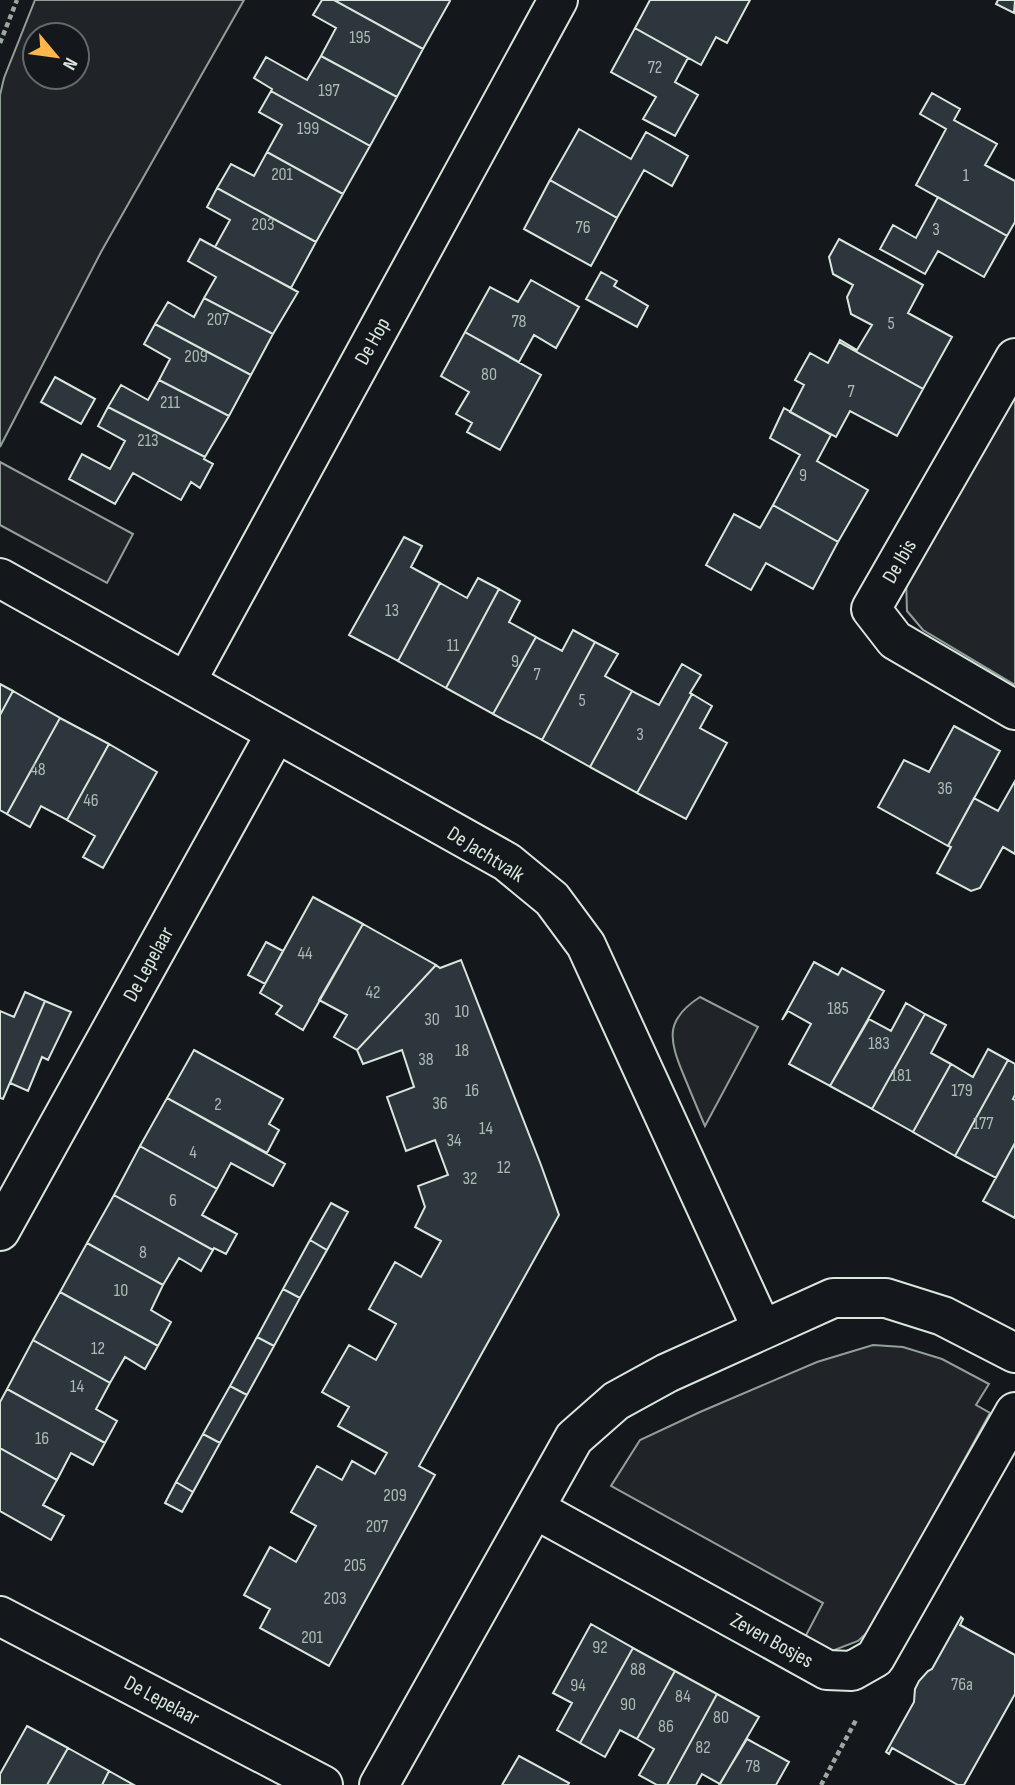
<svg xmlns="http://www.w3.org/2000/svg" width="1015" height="1785" viewBox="0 0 1015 1785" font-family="'Sofia Sans Condensed',sans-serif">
  <rect width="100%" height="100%" fill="#14181c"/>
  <path fill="#202428" stroke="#939e99" stroke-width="2" fill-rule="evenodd" d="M35,0H244L101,252L0,447V95L4,78ZM35,35H77V77H35Z
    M1015,385V685L923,630L907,611L906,578Z
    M0,462L133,534L107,583L0,525Z
    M700,997L758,1027L705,1126C698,1110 691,1093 684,1076C669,1040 664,1020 700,997Z
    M873,1345L903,1347L942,1359L989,1384L976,1405L990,1413L871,1629L858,1641L832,1651L804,1639L823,1603L611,1486L640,1440L700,1412L817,1362Z"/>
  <path fill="#2c363c" stroke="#d8e6dc" stroke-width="2" d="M322,0H334L423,49L397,97L321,56L336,28L313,15Z
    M334,0H448L450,1L423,49Z
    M650,0H750L727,43L716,37L701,65L635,28Z
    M998,0H1015L1014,13L996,4Z
    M635,28L688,58L675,82L698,95L675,136L643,119L656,97L611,72Z
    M321,56L397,97L370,146L271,91L272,89L254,78L266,57L307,80Z
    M271,91L370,146L343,194L267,152L282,125L259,112Z
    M932,93L960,109L954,120L997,144L985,165L1015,181V222L1007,236L916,185L946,129L920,114Z
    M579,129L631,159L646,132L688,156L672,186L644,170L617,218L550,180Z
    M267,152L343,194L316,242L217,188L231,164L254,176Z
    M550,180L617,218L591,266L524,229Z
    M217,188L316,242L291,288L215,247L230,220L207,207Z
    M938,197L1007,236L984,277L938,251L925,274L880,249L893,225L916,238Z
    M200,239L298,292L273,334L204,298L216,277L188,261Z
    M839,239L923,285L908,313L952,337L923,389L839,342L840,340L857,350L872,325L851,314L847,297L853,285L833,274L829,257Z
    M601,272L617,281L614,286L648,306L637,327L586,299Z
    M531,280L579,307L556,348L534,335L519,362L465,332L490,287L518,302Z
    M204,298L273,334L251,375L155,324L168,302L194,317Z
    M155,324L251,375L229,416L159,380L170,359L144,344Z
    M465,332L541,375L500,450L467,432L472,423L456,414L469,392L441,376Z
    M839,342L923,389L897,436L850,411L836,437L790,412L804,385L795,380L810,353L828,363Z
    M55,377L95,399L81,424L41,402Z
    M159,380L229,416L205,457L108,407L121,385L148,400Z
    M108,407L205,457L204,459L213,464L200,488L191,482L181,500L133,473L115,504L69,479L82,454L110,469L125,441L98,426Z
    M784,408L831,435L817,461L868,490L838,542L773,505L800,455L770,438Z
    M773,505L838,542L813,589L766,563L751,590L706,565L734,514L760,528Z
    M404,537L422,546L411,567L440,583L398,661L349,635Z
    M478,578L499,589L446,688L398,661L440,583L467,598Z
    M499,589L520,601L509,622L536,637L493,714L446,688Z
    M573,630L595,642L542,740L493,714L536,637L562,651Z
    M595,642L618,654L605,676L632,691L590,767L542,740Z
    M682,664L701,675L690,693L692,694L637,793L590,767L632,691L659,705Z
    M0,684L13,691L0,715Z
    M13,691L60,718L7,814L0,810V715Z
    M692,694L712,706L700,728L727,743L686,819L637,793Z
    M60,718L109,744L67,820L41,806L30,827L7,814Z
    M954,726L1000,751L948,846L878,807L904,760L929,772Z
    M109,744L157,772L103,868L83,857L95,836L67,820Z
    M1015,781V854L1003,847L980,888L971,891L937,873L951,847L948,846L974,798L998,811Z
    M313,897L363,924L303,1030L276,1014L282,1006L260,993Z
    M363,924L436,965L357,1050L334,1037L347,1015L319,1000Z
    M266,942L283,951L265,984L248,975Z
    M461,960L541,1165L559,1215L419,1466L435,1475L329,1666L260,1628L270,1609L244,1595L270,1547L296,1562L316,1526L291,1512L317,1466L342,1480L352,1461L375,1474L387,1453L338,1426L349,1407L322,1392L349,1345L376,1360L396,1324L369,1309L395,1262L421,1277L441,1241L415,1227L425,1207L418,1186L448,1175L435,1140L406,1151L387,1097L414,1087L402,1050L363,1064L357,1050L436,965L440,968Z
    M814,962L838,975L842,968L884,991L830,1086L789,1064L811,1024L788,1011L782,1020Z
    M25,992L45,1001L3,1099L0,1098V1011L14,1017Z
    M45,1001L71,1012L48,1060L42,1057L28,1091L10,1083Z
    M906,1003L925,1014L872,1109L830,1086L869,1019L891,1031Z
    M925,1014L946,1025L931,1053L951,1064L913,1132L872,1109Z
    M988,1049L1008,1060L955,1156L913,1132L951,1064L973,1077Z
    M194,1050L283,1099L269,1124L279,1130L267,1153L167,1098Z
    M1008,1060L1015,1064V1095L1013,1099L1015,1100V1143L996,1178L955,1156Z
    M167,1098L285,1164L273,1186L231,1163L217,1189L140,1146Z
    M1015,1143V1218L983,1201Z
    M140,1146L217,1189L202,1215L237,1234L226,1254L214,1248L213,1250L114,1195Z
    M114,1195L213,1250L201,1271L179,1258L163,1285L87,1243Z
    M331,1203L348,1212L327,1250L310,1240Z
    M310,1240L327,1250L300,1298L283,1289Z
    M87,1243L163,1285L151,1310L171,1322L158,1346L60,1292Z
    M283,1289L300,1298L274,1346L257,1337Z
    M60,1292L158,1346L145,1369L125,1357L110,1383L33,1340Z
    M257,1337L274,1346L247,1395L230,1386Z
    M33,1340L110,1383L96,1409L117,1421L105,1443L7,1389Z
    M230,1386L247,1395L220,1443L203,1434Z
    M7,1389L105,1443L93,1465L71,1453L57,1480L0,1448V1402Z
    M203,1434L220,1443L193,1492L176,1482Z
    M0,1448L57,1480L43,1505L64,1516L51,1540L0,1511Z
    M176,1482L193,1492L182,1512L165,1503Z
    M961,1617L963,1619L960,1625L1015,1655V1694L964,1785H958L892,1748L889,1754L886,1752L914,1702L915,1689L919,1681L928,1671L932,1669Z
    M591,1624L633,1648L580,1743L557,1730L572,1703L553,1693Z
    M633,1648L675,1671L637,1739L620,1730L605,1757L580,1743Z
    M675,1671L717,1694L667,1785H657L639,1775L654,1749L637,1739Z
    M717,1694L759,1717L720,1784L702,1774L696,1785H667Z
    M27,1726L68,1748L47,1785H0V1774Z
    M747,1739L789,1762L776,1785H719Z
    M68,1748L109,1771L102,1785H47Z
    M519,1756L569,1783L568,1785H502Z
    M109,1771L134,1785H102Z"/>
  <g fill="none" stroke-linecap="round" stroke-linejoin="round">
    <g stroke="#d8e6dc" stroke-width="42">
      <path id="minor" d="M1015,358L871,609L895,640L1015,710
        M0,578L507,862L552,899L586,945L762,1329
        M186,682L558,0
        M0,1231L276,733
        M535,1509L827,1670L852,1671L875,1658L1015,1412
        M0,1616L323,1785
        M379,1785L574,1438L616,1401L667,1373L833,1298H886L943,1316L1015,1353"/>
    </g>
    <path stroke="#9da8a2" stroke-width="4.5" stroke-dasharray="5 3.5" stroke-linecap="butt" d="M0,43L17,0
      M821,1785L856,1720"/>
    <use href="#minor" stroke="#14181c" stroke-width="38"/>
  </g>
  <g text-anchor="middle" stroke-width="5" stroke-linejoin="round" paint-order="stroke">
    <g font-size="18" fill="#adbab4">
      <text x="360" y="43">195</text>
      <text x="655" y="73">72</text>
      <text x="329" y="96">197</text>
      <text x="308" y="134">199</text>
      <text x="282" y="180">201</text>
      <text x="966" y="181">1</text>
      <text x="263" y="230">203</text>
      <text x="583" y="233">76</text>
      <text x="936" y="235">3</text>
      <text x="218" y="325">207</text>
      <text x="519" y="327">78</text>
      <text x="891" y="329">5</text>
      <text x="196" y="362">209</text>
      <text x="489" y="380">80</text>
      <text x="851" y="397">7</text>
      <text x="170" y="408">211</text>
      <text x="148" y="446">213</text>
      <text x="803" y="481">9</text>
      <text x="392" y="616">13</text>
      <text x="453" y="651">11</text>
      <text x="515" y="667">9</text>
      <text x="537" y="680">7</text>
      <text x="582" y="706">5</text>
      <text x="640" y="740">3</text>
      <text x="38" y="775">48</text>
      <text x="945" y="794">36</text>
      <text x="91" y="806">46</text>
      <text x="305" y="959">44</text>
      <text x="373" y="998">42</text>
      <text x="838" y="1014">185</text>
      <text x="462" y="1017">10</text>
      <text x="432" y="1025">30</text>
      <text x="879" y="1049">183</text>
      <text x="462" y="1056">18</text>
      <text x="426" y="1065">38</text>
      <text x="901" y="1081">181</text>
      <text x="472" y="1096">16</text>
      <text x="962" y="1096">179</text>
      <text x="440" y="1109">36</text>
      <text x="218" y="1110">2</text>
      <text x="983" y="1129">177</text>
      <text x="486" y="1134">14</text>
      <text x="454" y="1146">34</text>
      <text x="193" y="1158">4</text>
      <text x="504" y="1173">12</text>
      <text x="470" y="1184">32</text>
      <text x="173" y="1206">6</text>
      <text x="143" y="1258">8</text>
      <text x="121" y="1296">10</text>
      <text x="98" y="1354">12</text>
      <text x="77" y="1392">14</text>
      <text x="42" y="1444">16</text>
      <text x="395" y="1501">209</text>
      <text x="377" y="1532">207</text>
      <text x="355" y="1571">205</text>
      <text x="335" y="1604">203</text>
      <text x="312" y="1643">201</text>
      <text x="600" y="1653">92</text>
      <text x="638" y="1675">88</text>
      <text x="962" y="1690">76a</text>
      <text x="578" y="1691">94</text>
      <text x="683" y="1702">84</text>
      <text x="628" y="1710">90</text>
      <text x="721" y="1723">80</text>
      <text x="666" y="1732">86</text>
      <text x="703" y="1753">82</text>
      <text x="753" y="1772">78</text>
    </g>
    <g font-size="21" fill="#d8e6dc" stroke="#14181c">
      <text transform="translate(372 341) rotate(-61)" y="7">De Hop</text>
      <text transform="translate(899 561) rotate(-60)" y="7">De Ibis</text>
      <text transform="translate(486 854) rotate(32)" y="7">De Jachtvalk</text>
      <text transform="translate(148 964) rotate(-61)" y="7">De Lepelaar</text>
      <text transform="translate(772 1640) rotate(29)" y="7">Zeven Bosjes</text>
      <text transform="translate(162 1700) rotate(28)" y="7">De Lepelaar</text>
    </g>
  </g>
  <g transform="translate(56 56) rotate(119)"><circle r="33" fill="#14181c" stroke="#626a69" stroke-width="2"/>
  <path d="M0-5L12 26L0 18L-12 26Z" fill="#ffb74d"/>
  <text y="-10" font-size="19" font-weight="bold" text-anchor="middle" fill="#d8e6dc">N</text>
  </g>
</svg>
